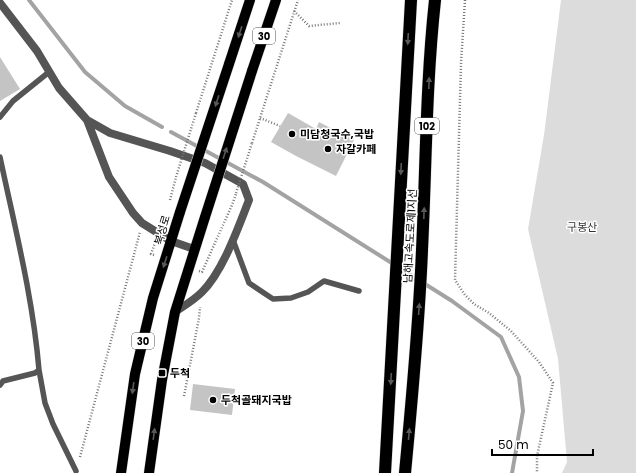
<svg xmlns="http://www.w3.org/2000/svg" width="636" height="473" viewBox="0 0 636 473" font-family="Poppins,'Noto Sans KR',sans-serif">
  <rect width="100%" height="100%" fill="#fff"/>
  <path fill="#dcdcdc" d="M561,0H636V473H562L567,462L558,359L528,229L544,135Z"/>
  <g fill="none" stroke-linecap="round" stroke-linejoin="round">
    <path stroke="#a3a3a3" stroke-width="4" d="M29,0L85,72L125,106L162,127
      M171,132L263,182L452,301L501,337L519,377L523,411L512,473"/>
  </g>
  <path fill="#c4c4c4" d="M0,57L20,89L0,101Z
    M288,113L316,129L319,122L354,140L336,176L296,156L271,142Z
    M193,384L235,389L232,415L190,410Z"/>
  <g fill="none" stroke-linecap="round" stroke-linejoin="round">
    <g stroke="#dbdbdb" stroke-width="11">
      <path id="primary" d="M229,64L250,0
        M252,71L276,0
        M121,473L135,374L153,298L180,212
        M149,473L162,380L175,312L205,217"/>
    </g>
    <g stroke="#dbdbdb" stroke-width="13">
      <path id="highway" d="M385,473L411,0
        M405,473C412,399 419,325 422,250C426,167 426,83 435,0"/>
    </g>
    <path stroke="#777" stroke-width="2.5" stroke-dasharray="1 2" stroke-linecap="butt" d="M465,0L461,63L455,280L465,295L474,304L489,313L511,331L539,362L553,383L537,456V473
      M294,11L309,26L340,23
      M196,113L232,0
      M260,118L280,126
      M252,143L298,0
      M170,200L176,177
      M154,255L151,254L155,243
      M199,271L202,272L232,205L236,194
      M184,396L199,318L200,307
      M80,457L140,232"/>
    <path stroke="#555" stroke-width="5.5" d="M0,117L13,101L49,72
      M0,157C15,228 33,298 39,370L35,373L3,381L0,385
      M233,240L249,283L273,299L291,298L308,292L324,281L359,291
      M39,370L45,403L53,424L76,471"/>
    <path stroke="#555" stroke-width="8" d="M0,3L37,51L59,88L87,120L110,133L170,151L205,163L243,184L249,200C238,228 223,271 202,292C194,300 184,306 175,312
      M87,120L109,177L133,213L142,223L158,233L171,241L194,249"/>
    <use href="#primary" stroke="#000" stroke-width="10"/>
    <use href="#highway" stroke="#000" stroke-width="12"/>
    <g stroke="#dbdbdb" stroke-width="11" stroke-linecap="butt">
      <path id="primary-bridge" d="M180,212L229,64
        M205,217L252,71"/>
    </g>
    <path stroke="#777" stroke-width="2.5" stroke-dasharray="1 2" stroke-linecap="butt" d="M176,177L196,113
      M236,193L252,143"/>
    <use href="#primary-bridge" stroke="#000" stroke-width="10"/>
  </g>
  <defs><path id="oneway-solid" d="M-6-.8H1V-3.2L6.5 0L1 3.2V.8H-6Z"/></defs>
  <g fill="#595959">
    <use href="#oneway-solid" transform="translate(240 32) rotate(108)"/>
    <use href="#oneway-solid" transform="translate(408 39) rotate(93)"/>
    <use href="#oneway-solid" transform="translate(429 83) rotate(-88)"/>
    <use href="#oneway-solid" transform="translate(217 101) rotate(108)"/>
    <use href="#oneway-solid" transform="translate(225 153) rotate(-72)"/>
    <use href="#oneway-solid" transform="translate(401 169) rotate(93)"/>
    <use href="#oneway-solid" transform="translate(424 213) rotate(-88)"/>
    <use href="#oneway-solid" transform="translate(165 262) rotate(108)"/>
    <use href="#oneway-solid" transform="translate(419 309) rotate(-86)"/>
    <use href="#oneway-solid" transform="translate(391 379) rotate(93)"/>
    <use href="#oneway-solid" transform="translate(133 388) rotate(98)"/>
    <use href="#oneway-solid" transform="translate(154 434) rotate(-82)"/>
    <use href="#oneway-solid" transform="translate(409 434) rotate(-85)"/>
  </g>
  <g fill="#000" stroke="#fff" stroke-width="1.5">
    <circle cx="292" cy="134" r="4"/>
    <circle cx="328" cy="149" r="4"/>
    <rect x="158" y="369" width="8" height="8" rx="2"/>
    <circle cx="213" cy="400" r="4"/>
  </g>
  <g text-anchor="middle" stroke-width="3" stroke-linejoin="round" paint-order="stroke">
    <g fill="#fff" stroke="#4c4c4c" stroke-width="1">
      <rect x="253" y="28" width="22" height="16" rx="3"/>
      <rect x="415" y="118" width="24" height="16" rx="3"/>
      <rect x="132" y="333" width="22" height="16" rx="3"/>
    </g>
    <g font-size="10" font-weight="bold" fill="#000">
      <text x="264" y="40">30</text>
      <text x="427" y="130">102</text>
      <text x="143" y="345">30</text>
    </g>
    <g font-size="11" font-weight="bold" fill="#000" stroke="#fff" text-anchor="start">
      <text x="300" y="138">미담청국수,국밥</text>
      <text x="336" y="153">자갈카페</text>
      <text x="170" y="377">두척</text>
      <text x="221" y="404">두척골돼지국밥</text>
    </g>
    <g font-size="11" fill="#333" stroke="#fff">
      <text x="582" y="231">구봉산</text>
    </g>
    <g font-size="11" fill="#000" stroke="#fff">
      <text transform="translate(162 230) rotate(-74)" y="4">북성로</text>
      <text transform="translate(410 236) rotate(-87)" y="4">남해고속도로제1지선</text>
    </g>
  </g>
  <path d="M492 449v6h101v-6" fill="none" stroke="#000000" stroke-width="2"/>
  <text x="498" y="449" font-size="12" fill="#000000" stroke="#ffffff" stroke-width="3" paint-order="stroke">50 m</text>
</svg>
